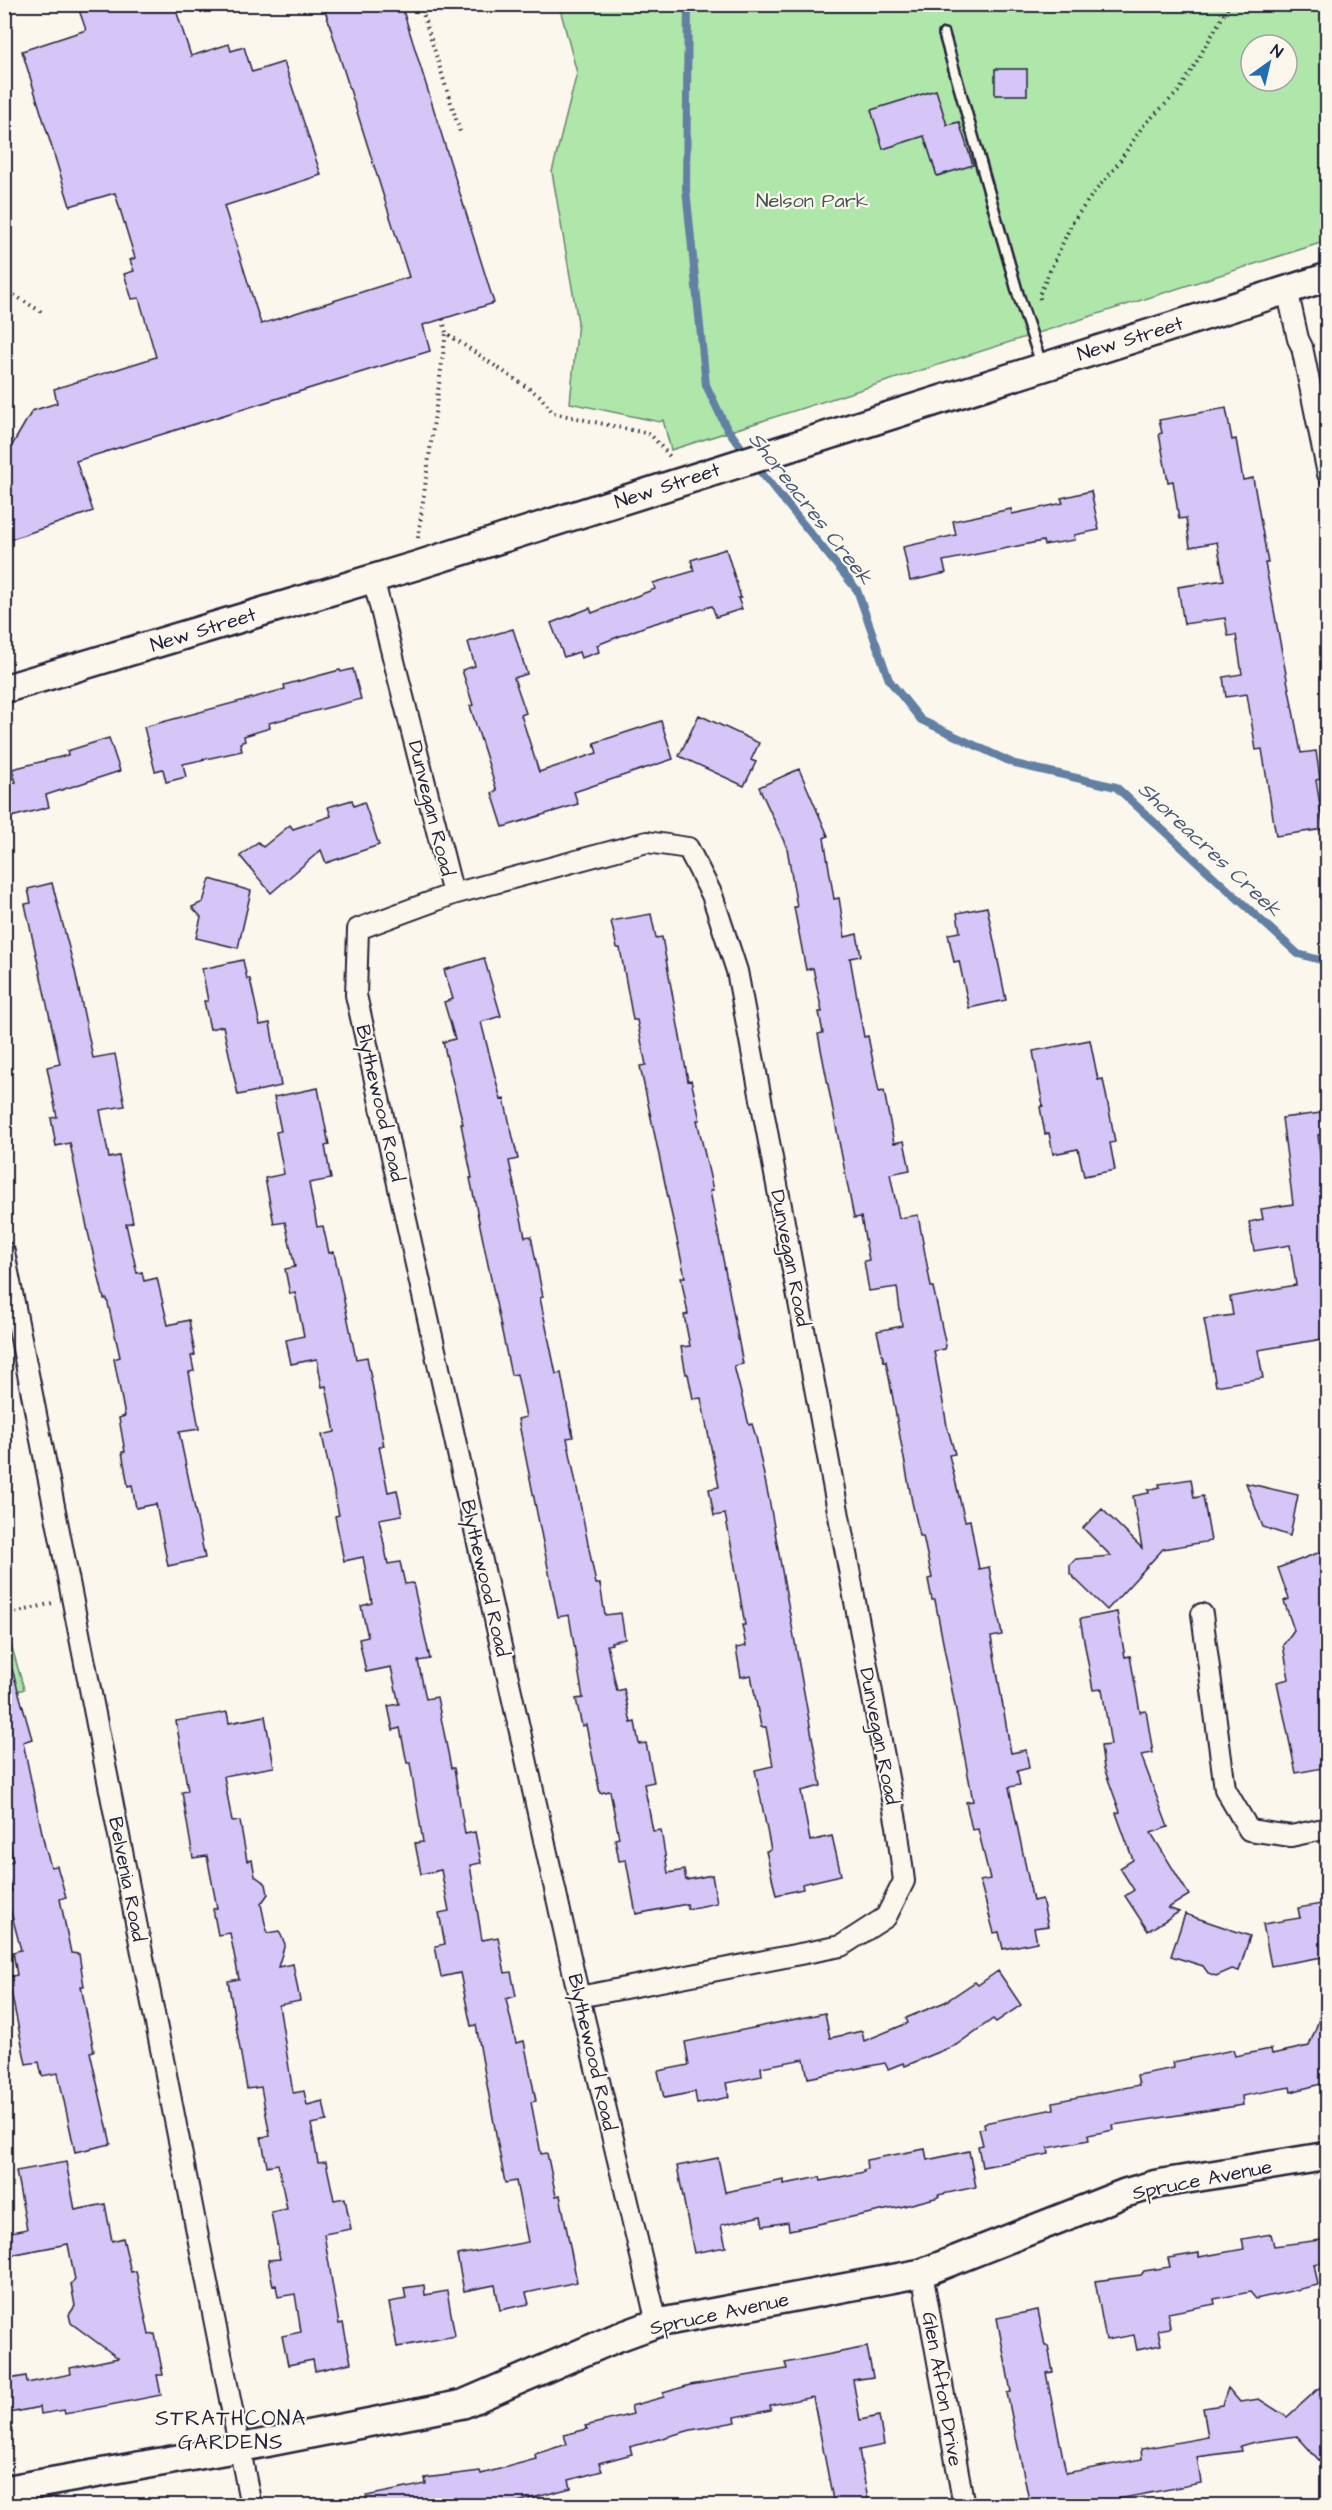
<svg xmlns="http://www.w3.org/2000/svg" width="1332" height="2510" viewBox="0 0 1332 2510" font-family="'Architects Daughter',sans-serif">
  <rect width="100%" height="100%" fill="#fbf7ec"/>
  <filter id="ink" filterUnits="userSpaceOnUse"><feTurbulence type="fractalNoise" baseFrequency=".0167" numOctaves="2"/><feDisplacementMap in="SourceGraphic" scale="12" xChannelSelector="R" yChannelSelector="G"/><feConvolveMatrix kernelMatrix="1 2 1 2 8 2 1 2 1" color-interpolation-filters="sRGB"/></filter>
  <g filter="url(#ink)">
    <path fill="#afe6a9" stroke="#688472" stroke-width="1.5" fill-rule="evenodd" d="M559,5H1327V241L671,450L663,420L660,422L570,403L578,322L552,172L577,73ZM1251,45H1287V81H1251Z
      M4,1620L24,1689L5,1696H4Z"/>
    <g fill="none" stroke-linecap="round" stroke-linejoin="round">
      <path stroke="#6280a3" stroke-width="8" d="M688,4L686,189L706,385L726,427L747,455
        M755,465L857,590L889,680L921,720L1015,764L1116,787L1298,954L1328,962"/>
    </g>
    <path fill="#d6c6f8" stroke="#22223b" stroke-width="1.5" d="M77,4H174L191,56L229,44L231,51L244,47L252,72L284,62L321,175L224,206L261,324L409,277L323,4H401L494,303L423,325L430,351L76,461L93,511L9,540L4,525V459L32,411L57,403L54,389L156,357L139,298L132,299L124,274L134,271L130,260L135,258L115,193L70,206L22,51L86,30Z
      M995,69H1027V95H995Z
      M936,90L947,125L959,122L973,165L937,176L924,136L883,149L871,110Z
      M1226,408L1232,440L1236,439L1243,480L1253,478L1268,563H1265L1301,753L1316,751L1320,779L1316,780L1324,829L1276,836L1262,749L1256,750L1247,694L1226,697L1223,677L1242,674L1236,635L1228,636L1225,618L1184,624L1178,587L1224,580L1217,542L1190,547L1186,518L1179,519L1173,481L1168,482L1159,434L1162,433L1159,420Z
      M1091,491L1099,530L1074,535L1075,540L1044,545L1043,541L943,561L946,573L910,581L903,547L956,535L953,521L1011,509L1012,514L1063,503L1061,498Z
      M726,549L741,598H738L742,609L716,617L712,606L646,626L597,645L599,652L581,658L579,652L564,657L551,623L590,608L592,613L655,589L653,583L694,571L691,560Z
      M513,629L527,674L514,678L526,713L521,715L539,772L597,753L594,743L661,721L673,759L574,792L578,804L503,827L492,793L497,791L470,706L473,705L462,670L475,666L468,642Z
      M353,669L361,699L269,723L270,728L244,736L245,741L240,743L242,751L183,764L186,777L166,782L163,769L155,771L144,727L285,689L284,685L340,670L341,672Z
      M699,715L759,743L751,760L756,762L744,786L679,756Z
      M109,738L120,771L46,795L49,807L4,819V785L16,782L12,769L68,755L67,751Z
      M799,769L828,836L824,838L834,899L839,898L845,937L857,934L861,956L850,958L864,1037L868,1036L879,1092L884,1091L894,1143L904,1141L910,1170L890,1174L899,1218L918,1215L931,1287H933L946,1346L945,1349L934,1351L947,1426L955,1454L949,1455L965,1521L970,1520L979,1569L989,1567L1002,1635L991,1637L1011,1753L1026,1750L1029,1768L1017,1771L1020,1785L1009,1787L1033,1901L1042,1899L1048,1926L1034,1928L1037,1942L1003,1949L999,1932L994,1933L980,1881L990,1879L978,1829L972,1830L966,1802L973,1801L935,1600H932L928,1579L932,1578L923,1536H920L912,1502L886,1361L884,1362L877,1331L902,1326L897,1287L869,1291L864,1261L869,1260L861,1217L854,1218L818,1034L823,1033L819,1012H822L813,968L806,970L794,907H797L787,848L759,787Z
      M352,800L354,806L364,802L379,845L326,863L321,850L271,893L240,856L258,842L263,847L290,825L293,829L331,816L328,807Z
      M210,879L251,891L238,948L196,938L201,917L192,907L203,902Z
      M52,883L75,971L93,1058L115,1054L125,1106L100,1110L109,1158L119,1156L133,1222L126,1224L137,1273L142,1272L144,1281L157,1278L168,1325L189,1320L195,1355L191,1356L194,1371L189,1372L199,1429L179,1432L205,1558L168,1566L156,1504L136,1508L132,1485L128,1486L122,1452H125L119,1418L125,1416L114,1359L120,1357L107,1299H104L88,1232L70,1143L56,1146L51,1118L57,1117L47,1067L60,1064L25,904L31,903L28,889Z
      M987,907L1006,1000L969,1008L959,961L954,962L948,934L960,932L957,913Z
      M651,914L656,938L662,937L688,1081L691,1080L700,1120H697L713,1190L710,1191L743,1364L734,1366L749,1425L752,1424L756,1437L769,1499L821,1786L801,1791L810,1841L832,1836L841,1875L802,1884L803,1889L776,1895L766,1851L771,1850L755,1770L773,1766L766,1727H761L751,1675L741,1677L736,1648L746,1646L742,1625H745L732,1549L725,1514L714,1516L709,1489L719,1487L701,1398L693,1399L688,1374H686L681,1347L690,1346L684,1315L688,1314L681,1277H685L640,1066L646,1065L637,1020H633L620,948H617L611,921Z
      M484,958L501,1016L481,1022L501,1100L504,1099L518,1159L509,1161L525,1237L531,1236L543,1297L540,1298L556,1374L561,1373L573,1437L567,1438L596,1584H600L605,1615L621,1613L625,1639L611,1642L612,1644L607,1645L617,1691L624,1689L631,1723L635,1722L639,1744L646,1743L654,1782L644,1784L653,1831L661,1830L668,1873L684,1870L686,1880L712,1875L717,1903L688,1909L687,1904L636,1914L626,1860L619,1861L615,1839L619,1838L610,1791L600,1793L586,1725L582,1726L576,1699L583,1698L569,1615L558,1617L518,1419L526,1417L517,1374L511,1375L470,1178H472L461,1124H463L443,1042L455,1039L444,1002L453,999L444,970Z
      M243,960L247,979H250L260,1025L270,1023L281,1086L238,1095L223,1026L210,1029L204,1001H208L202,969Z
      M1090,1040L1098,1080L1103,1079L1111,1120L1115,1142L1110,1143L1115,1170L1084,1176L1078,1149L1053,1154L1049,1133L1045,1134L1040,1107L1043,1106L1033,1051Z
      M318,1088L329,1145L325,1146L331,1179L309,1183L317,1227L323,1226L329,1253L334,1252L356,1359L367,1357L384,1446H379L388,1492L397,1490L402,1515L379,1519L388,1564L400,1562L405,1584L413,1583L430,1659L418,1661L426,1699L437,1697L451,1768H454L465,1834L475,1832L481,1863L470,1865L482,1940L498,1937L505,1973L511,1972L516,1996L506,1999L516,2043L524,2041L536,2101L531,2102L541,2154L547,2153L556,2196L560,2195L577,2282L526,2293L529,2304L500,2310L495,2285L464,2291L457,2255L528,2242L516,2181L505,2183L476,2025L471,2026L460,1973L441,1977L435,1946L445,1944L439,1913L449,1911L441,1870L421,1874L415,1843L423,1842L410,1763H407L400,1728L393,1730L388,1706L399,1704L391,1667L366,1672L359,1639L368,1637L361,1606L372,1603L363,1557L344,1561L335,1516L339,1515L322,1435L335,1432L326,1386L322,1387L317,1359L291,1364L286,1340L304,1336L295,1293L290,1294L285,1269L295,1267L285,1222L274,1224L265,1178L284,1174L276,1132L281,1131L274,1097Z
      M1328,1112V1134L1318,1135L1328,1225V1338L1258,1350L1263,1378L1216,1386L1204,1319L1233,1315L1230,1297L1296,1285L1290,1245L1254,1251L1249,1222L1263,1219L1261,1209L1293,1204L1282,1118Z
      M1191,1479L1194,1498L1203,1496L1211,1541L1163,1549L1107,1610L1070,1574V1565L1076,1559L1111,1556L1083,1528L1102,1509L1142,1548L1133,1496L1149,1493L1148,1490L1160,1487L1159,1484Z
      M1246,1483L1298,1495L1290,1536L1263,1527Z
      M1323,1551L1328,1563V1705L1323,1706L1328,1729V1767L1296,1773L1277,1682L1289,1679L1283,1645L1294,1630L1284,1601L1289,1599L1278,1568Z
      M1117,1612L1125,1657L1130,1656L1140,1712L1146,1711L1153,1753L1141,1755L1168,1827L1151,1833L1189,1895L1168,1908L1179,1912L1148,1931L1125,1896L1134,1890L1120,1868L1133,1860L1116,1813L1120,1812L1104,1768L1101,1746L1111,1745L1102,1689L1093,1690L1080,1619Z
      M10,1662L32,1739L23,1742L45,1847L51,1867L57,1866L66,1897L60,1899L71,1953L79,1954L84,1986H81L94,2051L90,2052L111,2144L75,2152L58,2073L42,2076L39,2062L26,2064L8,1977L17,1975L13,1952L21,1950L6,1893L12,1891L4,1864L13,1861L4,1818V1663Z
      M227,1712L229,1723L265,1716L274,1767L224,1776L232,1822L240,1821L247,1861L252,1860L255,1876L266,1884L268,1894L261,1904L267,1933L279,1931L285,1944L278,1967L293,1964L300,2001L279,2005L293,2093L304,2091L307,2105L323,2101L327,2121L311,2124L318,2163L326,2162L334,2200L345,2198L351,2229L324,2234L339,2324L343,2323L351,2363L315,2371L313,2360L288,2365L282,2336L301,2332L295,2294L278,2297L276,2285L273,2286L268,2260L280,2259L271,2212L287,2209L278,2164L267,2166L261,2137L270,2136L261,2087L247,2089L228,1981L239,1979L230,1933L218,1935L213,1909L217,1908L207,1856L193,1858L182,1792L188,1791L176,1721Z
      M1321,1904L1328,1939V1956L1271,1966L1263,1924L1300,1918L1298,1908Z
      M1185,1914L1250,1936L1239,1971L1232,1969L1216,1976L1208,1973L1203,1966L1171,1956Z
      M998,1971L1021,2005L996,2022L993,2019L956,2045L905,2066L903,2063L888,2069L885,2063L808,2078L804,2059L761,2067L762,2076L726,2083L729,2097L697,2104L695,2092L664,2098L658,2071L689,2065L685,2042L825,2013L830,2038L862,2031L864,2041L908,2023L906,2018L945,2002L975,1982L978,1985Z
      M1325,2004H1328V2082L1291,2092L1290,2087L1242,2096L1243,2105L1113,2125L1114,2130L1088,2135L1089,2140L1048,2148L1049,2154L982,2167L978,2146L983,2145L979,2129L985,2128L984,2123L1054,2109L1053,2102L1139,2085L1137,2075L1174,2068L1173,2062L1233,2050L1235,2056L1271,2049L1272,2054L1309,2046Z
      M925,2149L927,2160L969,2151L976,2187L938,2195L939,2197L900,2207L789,2230L788,2222L763,2226L761,2216L721,2225L726,2247L694,2253L677,2166L718,2158L725,2192L784,2180V2184L820,2177L821,2181L864,2172L863,2170L867,2169L866,2160Z
      M66,2162L75,2210L105,2204L112,2241L123,2238L131,2272L136,2271L149,2335L155,2334L163,2375H157L161,2395L65,2414L64,2410L41,2414L40,2407L4,2414V2380L26,2376L27,2383L71,2374L70,2368L118,2358L71,2323L69,2315L75,2306L71,2284L75,2280L68,2244L10,2255L6,2233L27,2229L16,2171Z
      M1271,2234L1274,2246L1328,2239V2262L1314,2264L1318,2285L1256,2299L1250,2292L1214,2299L1215,2304L1168,2313L1170,2328L1158,2330L1161,2345L1137,2350L1134,2335L1106,2340L1095,2281L1141,2275L1144,2271L1170,2267L1168,2258L1199,2253V2257L1244,2249L1242,2239Z
      M424,2285L425,2295L447,2291L455,2336L397,2347L389,2302L406,2299L404,2288Z
      M1038,2310L1045,2346H1048L1053,2372L1046,2373L1066,2473L1142,2459L1141,2449L1208,2437L1203,2408L1222,2405L1228,2388L1240,2402L1259,2399L1287,2417L1328,2380V2470L1297,2436L1254,2442L1240,2446L1241,2451L1197,2457L1201,2483L1113,2500L1114,2505H1030L1007,2393L1011,2392L997,2318Z
      M867,2347L873,2377L853,2380L860,2420L879,2416L884,2445L859,2450L869,2505H834L813,2397L770,2405L771,2410L735,2417L736,2422L691,2430L630,2447L632,2454L599,2463L602,2471L569,2480L571,2488L506,2505H367L366,2496L426,2484L425,2478L480,2471L481,2474L536,2459L535,2454L567,2444L564,2435L587,2429L585,2426L633,2414L631,2406L664,2397L663,2393L690,2385L787,2369L785,2363Z"/>
    <g fill="none" stroke-linecap="round" stroke-linejoin="round">
      <g stroke="#22223b" stroke-width="14">
        <path id="lane" d="M944,34L1018,294L1042,366"/>
      </g>
      <g stroke="#22223b" stroke-width="24">
        <path id="street" d="M1287,289L1298,339L1302,347L1328,474
          M373,578L453,894
          M4,1252L251,2506
          M1202,1614L1225,1789L1249,1830L1291,1836L1328,1828
          M579,1997L841,1946L886,1917L904,1881L897,1826L737,971L712,895L688,848L647,842L453,894L358,929L356,995L579,1997L657,2323
          M922,2273L964,2506"/>
      </g>
      <g stroke="#22223b" stroke-width="32">
        <path id="secondary" d="M4,689L415,566L1328,277
          M4,2490L239,2448L463,2404L616,2338L657,2323L922,2273L1125,2193L1157,2184L1328,2156"/>
      </g>
      <path stroke="#22223b" stroke-width="4" stroke-dasharray="1.5 4.5" stroke-linecap="butt" d="M56,4V7
        M420,4L461,135
        M4,289L45,314
        M1040,299L1039,295L1072,223L1092,195L1115,168L1143,126L1180,90L1230,4
        M443,319L446,333L540,396L553,413L650,434L672,459
        M418,538L446,333
        M4,1616L52,1603"/>
      <use href="#lane" stroke="#fbf7ec" stroke-width="9"/>
      <use href="#street" stroke="#fbf7ec" stroke-width="20"/>
      <use href="#secondary" stroke="#fbf7ec" stroke-width="27"/>
    </g>
  </g>
  <g text-anchor="middle" stroke-width="4.5" stroke-linejoin="round" paint-order="stroke">
    <g font-size="20" fill="#455356" stroke="#fbf7ec">
      <text x="812" y="207">Nelson Park</text>
    </g>
    <g font-size="20" fill="#22223b" stroke="#fbf7ec">
      <text transform="translate(1130 338) rotate(-17)" y="7">New Street</text>
      <text transform="translate(667 485) rotate(-18)" y="7">New Street</text>
      <text transform="translate(203 629) rotate(-17)" y="7">New Street</text>
      <text transform="translate(432 808) rotate(76)" y="7">Dunvegan Road</text>
      <text transform="translate(381 1103) rotate(77)" y="7">Blythewood Road</text>
      <text transform="translate(791 1258) rotate(79)" y="7">Dunvegan Road</text>
      <text transform="translate(486 1578) rotate(77)" y="7">Blythewood Road</text>
      <text transform="translate(880 1736) rotate(79)" y="7">Dunvegan Road</text>
      <text transform="translate(128 1879) rotate(79)" y="7">Belvenia Road</text>
      <text transform="translate(593 2052) rotate(77)" y="7">Blythewood Road</text>
      <text transform="translate(1202 2179) rotate(-11)" y="7">Spruce Avenue</text>
      <text transform="translate(719 2313) rotate(-12)" y="7">Spruce Avenue</text>
      <text transform="translate(943 2389) rotate(80)" y="7">Glen Afton Drive</text>
    </g>
    <g font-size="21" font-style="italic" fill="#475978" stroke="#fbf7ec">
      <text transform="translate(811 508) rotate(52)" y="7">Shoreacres Creek</text>
      <text transform="translate(1210 849) rotate(43)" y="7">Shoreacres Creek</text>
    </g>
    <g font-size="21" letter-spacing="1.5" fill="#22223b" stroke="#fbf7ec">
      <text x="231" y="2425">STRATHCONA<tspan x="231" dy="24">GARDENS</tspan></text>
    </g>
  </g>
  <rect width="1332" height="2510" fill="none" stroke="#fbf7ec" stroke-width="24"/>
  <rect x="12" y="12" width="1308" height="2486" fill="none" stroke="#22223b" stroke-width="2" filter="url(#ink)"/>
  <g transform="translate(1269 63) rotate(34)"><circle r="28" fill="#fbf7ec" stroke="#a4a2a5" stroke-width="1.5"/>
  <path d="M0-4.5L10 22L0 15L-10 22Z" fill="#1f6fb2"/>
  <text y="-9" font-size="16" font-weight="bold" text-anchor="middle" fill="#22223b">N</text>
  </g>
</svg>
